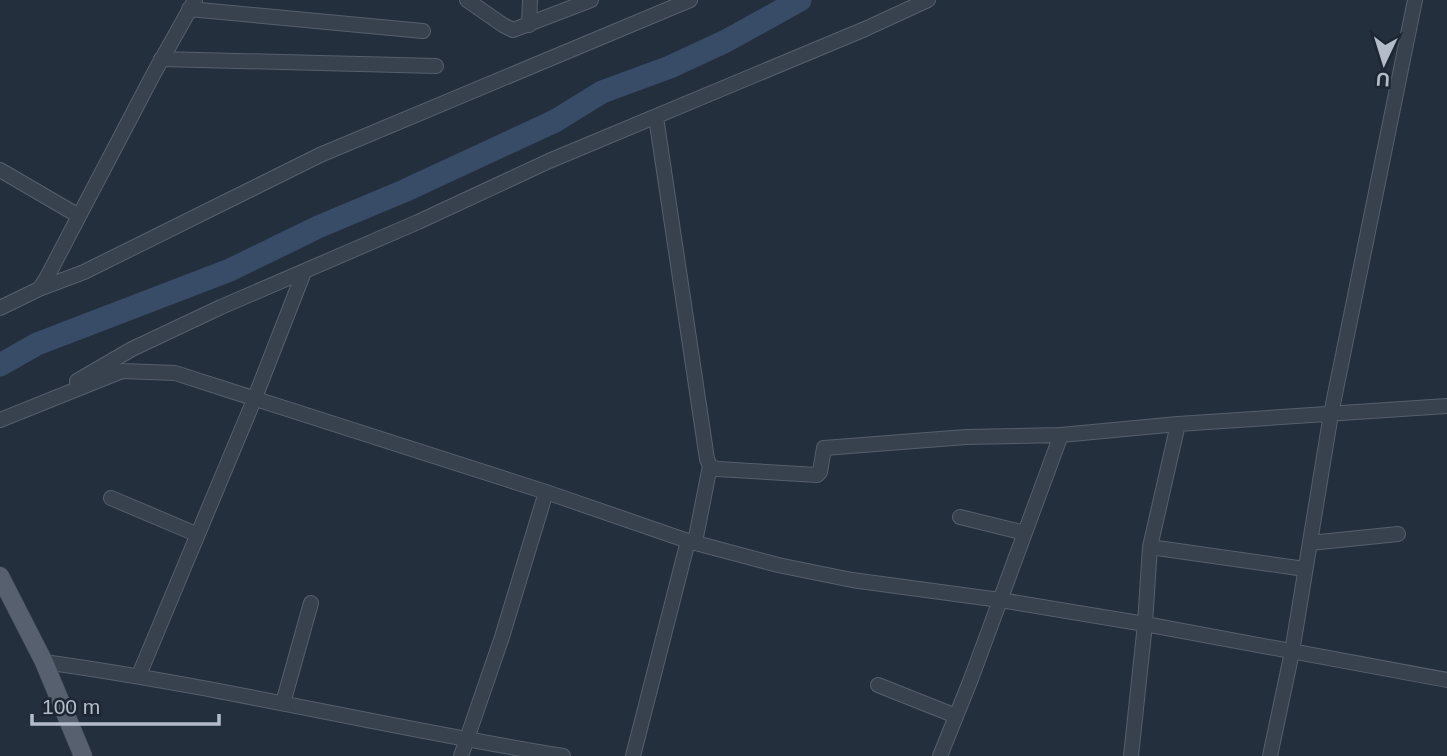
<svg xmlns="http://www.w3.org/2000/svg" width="1447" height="756" viewBox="0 0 1447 756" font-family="Arial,sans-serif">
  <rect width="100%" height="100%" fill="#242f3e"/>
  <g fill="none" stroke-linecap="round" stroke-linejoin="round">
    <path stroke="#394c67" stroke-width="23" d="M0,365L37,344L230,270L318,227L404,191L555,121L602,92L670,67L726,41L800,0"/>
    <g stroke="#565f6c" stroke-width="16">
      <path id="minor" d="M467,0L503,25L513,30L591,0
        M189,9L423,31
        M529,25L530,0
        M161,59L436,66
        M656,117L707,459L710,466L717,469L817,475L820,472L824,448L966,437L1061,435
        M0,170L79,216
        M39,289L84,272L320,155L690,0
        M0,308L39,289L46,279L154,73L195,0
        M77,381L132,349L221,307L418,222L549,161L865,29L928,0
        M0,420L122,371L175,373L546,492L688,541L778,565L852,580L1000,600L1145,624L1447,680
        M111,498L196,534
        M960,517L1025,533
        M695,542L710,466
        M1310,543L1398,534
        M1150,547L1305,569
        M44,662C218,686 389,728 563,756
        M139,675L254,400L304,272
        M878,685L956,716
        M283,703L311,603
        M461,756L502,637L546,492
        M633,756L688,541
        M940,756L971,679L1061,435L1178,424L1447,406
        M1131,756L1145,624L1150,547L1178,424
        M1270,756L1292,652L1331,414L1415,0"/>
    </g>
    <g stroke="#414a57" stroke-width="19">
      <path id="major" d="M0,576L44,662L83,756"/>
    </g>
    <use href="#minor" stroke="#38414e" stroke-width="14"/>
    <use href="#major" stroke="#56606e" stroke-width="18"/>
  </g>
  <g transform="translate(1384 63) rotate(184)" stroke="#1d2633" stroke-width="5" paint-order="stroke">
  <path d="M0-5L12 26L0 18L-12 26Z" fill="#b4bcc9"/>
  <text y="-10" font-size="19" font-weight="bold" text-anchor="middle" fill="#b4bcc9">U</text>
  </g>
  <path d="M32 714v10h187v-10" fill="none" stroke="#b4bcc9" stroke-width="3.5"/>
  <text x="42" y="714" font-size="21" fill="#b4bcc9" stroke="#1d2633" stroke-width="5" paint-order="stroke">100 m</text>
</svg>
